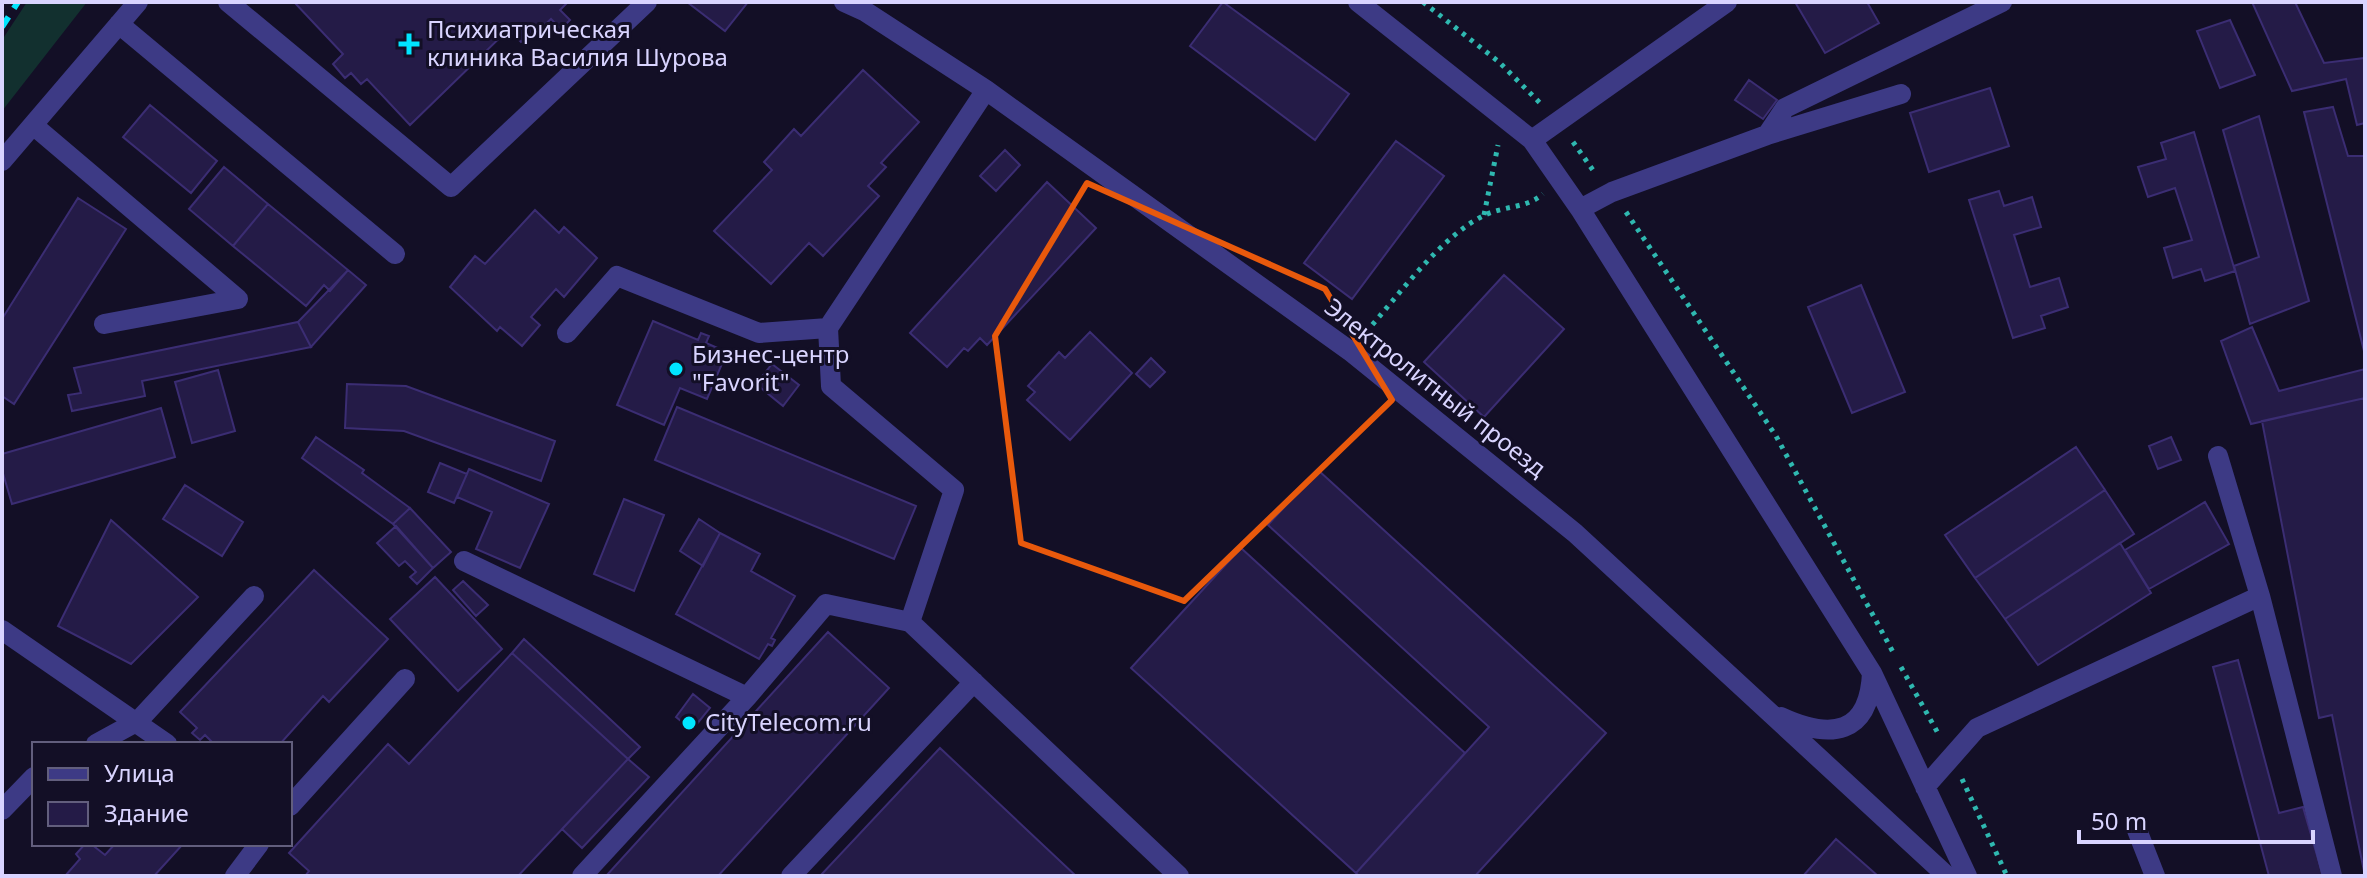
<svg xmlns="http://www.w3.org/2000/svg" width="2367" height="878" viewBox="0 0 2367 878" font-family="'Noto Sans',sans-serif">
  <rect width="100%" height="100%" fill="#130f26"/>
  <path fill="#12302f" d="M27,2H87L2,111V40Z"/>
  <path fill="#241b47" stroke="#3b2d73" stroke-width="2" d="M294,2H568L560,10L570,20L561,29L551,19L529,40L527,37L521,42L511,32L516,27L514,24L410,125L367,79L361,84L351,73L345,78L333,64L343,54Z
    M687,2H748L725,31Z
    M1223,2L1349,94L1315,140L1190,46Z
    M1795,2H1867L1879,23L1825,53Z
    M2252,2H2295L2324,63L2365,58V123L2357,125L2346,79L2292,91Z
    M2230,20L2255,75L2220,88L2197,31Z
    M863,70L919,122L881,163L886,167L868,186L879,196L823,256L809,243L771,284L714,231L772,170L764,162L794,129L801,136Z
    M1749,80L1777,100L1763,119L1735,100Z
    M1990,88L2009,146L1929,172L1910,113Z
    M150,105L217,161L191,193L123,137Z
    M2333,107L2348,156H2365V355L2304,112Z
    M2259,116L2309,301L2250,324L2234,266L2259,257L2223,130Z
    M2194,132L2235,271L2205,281L2201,269L2173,278L2164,248L2192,240L2175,188L2148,197L2138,167L2166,159L2161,143Z
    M1396,141L1444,176L1352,299L1304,263Z
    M1005,150L1020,165L996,191L980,176Z
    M224,167L268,204L233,246L189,209Z
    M1047,182L1096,228L987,345L980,338L968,351L964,348L947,367L910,333Z
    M1999,191L2004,206L2032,197L2041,227L2014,235L2030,287L2059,278L2068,307L2041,316L2045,328L2013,338L1969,200Z
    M78,198L126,229L14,404L2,396V319Z
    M268,204L348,270L330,291L324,285L306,306L233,246Z
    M535,210L559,233L564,227L597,258L564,297L556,289L531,317L540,325L522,346L500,327L497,331L450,287L475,256L485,264Z
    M348,270L366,285L311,347L298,322Z
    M1504,275L1564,329L1484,417L1424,362Z
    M1861,285L1905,392L1852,413L1808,307Z
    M653,321L698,340L701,333L709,336L706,343L727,352L707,399L680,388L664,425L617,405Z
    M298,322L311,347L142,381L145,396L72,411L68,395L81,393L74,368Z
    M2252,327L2279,391L2365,369V398L2251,424L2221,341Z
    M1090,332L1132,373L1070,440L1027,400L1035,392L1028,386L1059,352L1065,358Z
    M1151,358L1165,372L1150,387L1136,374Z
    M772,364L799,385L783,406L756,384Z
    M218,370L235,431L192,443L175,382Z
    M347,384L406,386L555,441L541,481L404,431L345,428Z
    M2365,398V876L2332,715L2319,718L2262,421Z
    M677,407L916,506L894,559L655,460Z
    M161,408L175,457L12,504L2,470V454Z
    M316,437L364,470L362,473L410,508L393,524L302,458Z
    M2171,437L2181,460L2158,469L2149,446Z
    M2076,447L2105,490L1975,578L1945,535Z
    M440,463L467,474L454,503L428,492Z
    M469,469L549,504L520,568L476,549L492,512L457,497Z
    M1318,470L1606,733L1475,876H1359L1356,873L1489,727L1268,525Z
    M185,485L243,522L222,556L163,519Z
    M2105,490L2134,534L2005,619L1975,578Z
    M624,499L664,515L634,591L594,574Z
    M2205,502L2229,544L2149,589L2125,550Z
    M410,508L451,552L433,568L393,524Z
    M699,519L720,533L703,566L680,551Z
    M111,520L198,597L131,664L58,626Z
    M396,526L433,568L417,584L410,577L416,572L405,561L399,566L377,543Z
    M720,533L760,554L751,571L795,596L771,638L775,640L772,646L768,644L759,659L676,614Z
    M2120,543L2151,593L2038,665L2005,619Z
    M1241,548L1465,753L1356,873L1131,668Z
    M314,570L388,639L329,702L323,696L280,744H214L205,735L200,740L192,733L197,728L180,712Z
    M435,577L502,649L458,691L390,619Z
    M463,581L488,605L476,616L453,590Z
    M828,632L889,688L718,876H606Z
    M524,639L640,747L628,759L512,653Z
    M512,653L628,759L518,876H305L309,871L289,853L388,744L409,764Z
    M2238,660L2279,813L2303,807L2323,876H2269L2213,667Z
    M693,694L710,708L692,730L676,717Z
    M940,748L1076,876H820Z
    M628,759L649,777L582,848L562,829Z
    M1836,839L1878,876H1803Z
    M85,844H91L105,855L115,844H183L154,876H65L80,859L76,854Z"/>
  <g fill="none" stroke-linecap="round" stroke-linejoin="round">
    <path stroke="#2fb8b0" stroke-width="5" stroke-dasharray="4 6" stroke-linecap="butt" d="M1423,2L1499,62L1541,104
      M1573,142L1595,173
      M1626,212L1776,436L1894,654
      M1484,215L1498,145
      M1366,332C1398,296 1442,235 1485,215C1504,206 1527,208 1543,194
      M1901,667L1939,735
      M1962,779L2007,876"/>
    <path stroke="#3d3a85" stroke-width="20" d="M228,2L451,187L647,2
      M844,2L866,12L986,90L1350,351L1575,533L1947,876
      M1358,2L1532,140L1580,209L1872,673L1967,876
      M119,24L395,254
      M986,90L828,328L831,386L954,490L910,622L1179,876
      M33,125L238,299L104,324
      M1767,135L1901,94
      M1532,140L1727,2
      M2,161L138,2
      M1580,209L1612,192L1767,135L1785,108L2002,2
      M567,333L617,276L759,333L828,328
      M2218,456L2260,596L2332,876
      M464,561L747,697L826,604L910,622
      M2,630L167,744
      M1781,717C1831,740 1869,735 1872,673
      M96,744L138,721L254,596
      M1925,787L1977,728L2260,596
      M290,806L405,679
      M2,810L34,777
      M2137,830L2155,876
      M235,876L259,844
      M582,876L747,697
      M791,876L974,682"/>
    <path stroke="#00e5ff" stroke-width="6" stroke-dasharray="12 10" stroke-linecap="butt" d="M2,27L18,2"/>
  </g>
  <path fill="none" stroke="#e8590c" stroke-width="6" stroke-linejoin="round" d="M1087,183L1325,289L1392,400L1184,601L1021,543L995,336Z"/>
  <g fill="#00e5ff" stroke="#130f26" stroke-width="3">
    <path d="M405 32h8v8h8v8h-8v8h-8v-8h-8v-8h8z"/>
    <circle cx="676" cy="369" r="8"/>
    <circle cx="689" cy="723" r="8"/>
  </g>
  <g text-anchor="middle" stroke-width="6" stroke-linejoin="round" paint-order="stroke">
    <g font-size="24" fill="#d9d4ff" stroke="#130f26" text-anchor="start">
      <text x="427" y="38">Психиатрическая<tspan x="427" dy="28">клиника Василия Шурова</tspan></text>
      <text x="692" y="363">Бизнес-центр<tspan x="692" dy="28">"Favorit"</tspan></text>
      <text x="705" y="731">CityTelecom.ru</text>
    </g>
    <g font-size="24" fill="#d9d4ff" stroke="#130f26">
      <text transform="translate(1435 388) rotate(38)" y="8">Электролитный проезд</text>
    </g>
  </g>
  <rect width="2367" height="878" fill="none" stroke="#d9d4ff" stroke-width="8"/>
  <rect x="32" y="742" width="260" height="104" fill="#130f26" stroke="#625e7d" stroke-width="2"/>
  <rect x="48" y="768" width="40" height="12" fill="#3d3a85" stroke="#625e7d" stroke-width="2"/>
  <text x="104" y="782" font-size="24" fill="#d9d4ff">Улица</text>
  <rect x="48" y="802" width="40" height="24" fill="#241b47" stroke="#625e7d" stroke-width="2"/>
  <text x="104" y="822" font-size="24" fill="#d9d4ff">Здание</text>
  <path d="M2079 830v12h234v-12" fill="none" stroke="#d9d4ff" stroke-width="4"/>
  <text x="2091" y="830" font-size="24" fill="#d9d4ff" stroke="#130f26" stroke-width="6" paint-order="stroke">50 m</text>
</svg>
